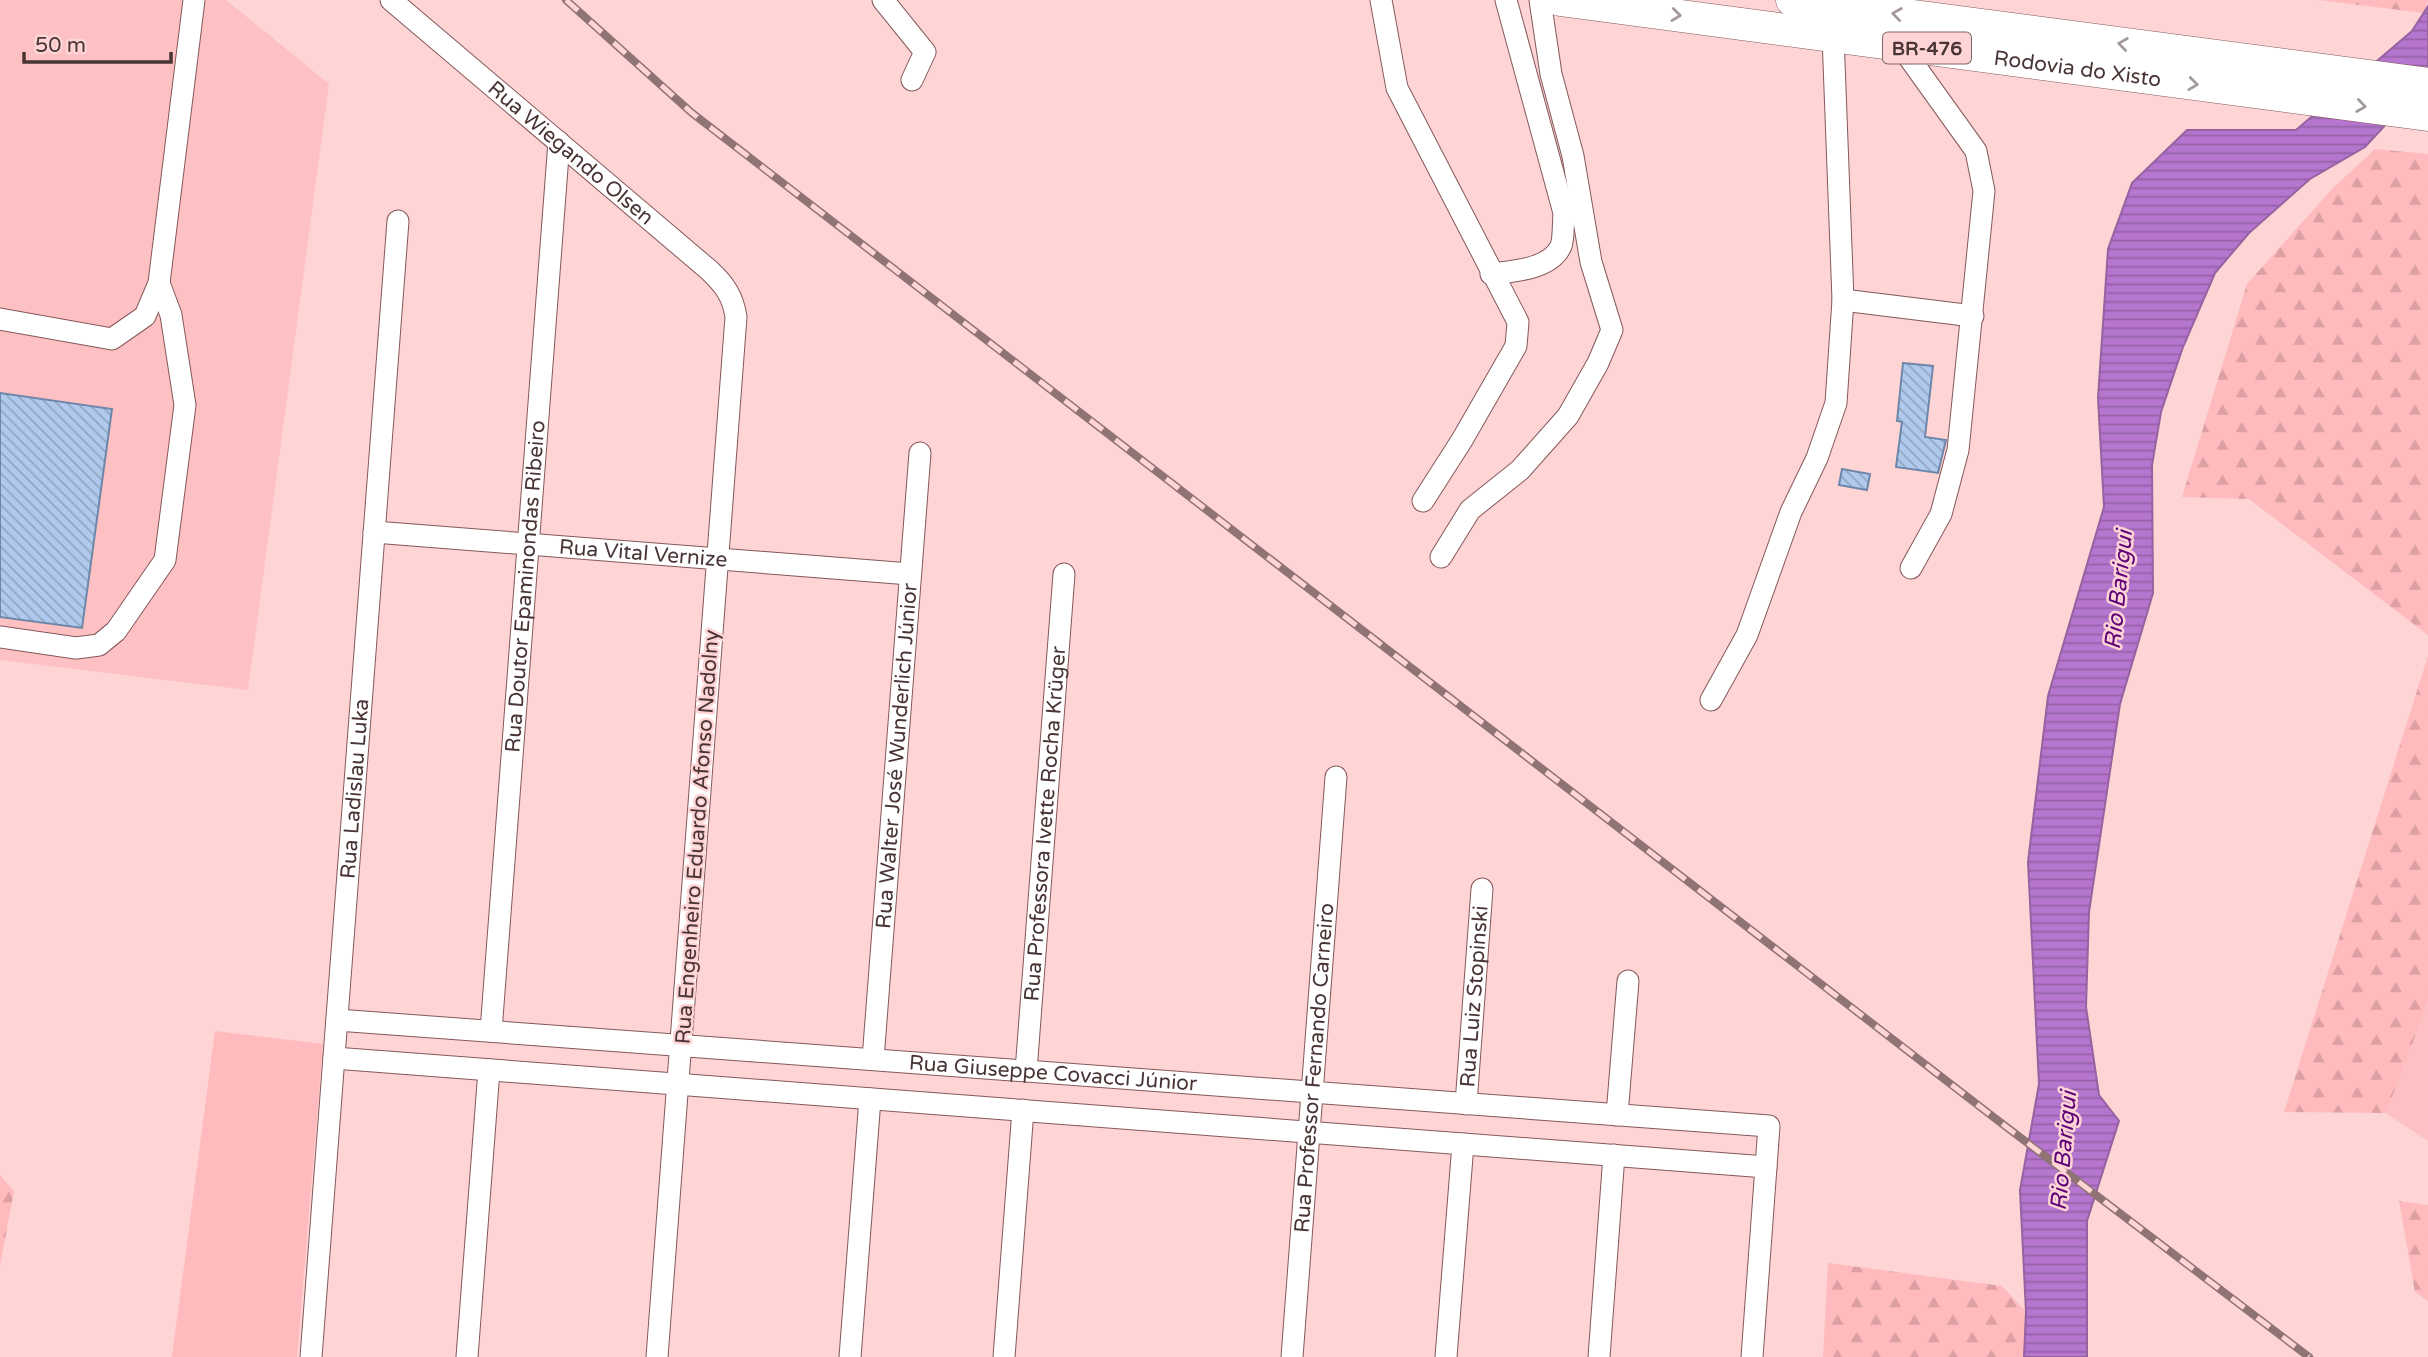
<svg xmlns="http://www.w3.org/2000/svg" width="2428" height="1357" viewBox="0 0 2428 1357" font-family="'Varela Round',sans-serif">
  <defs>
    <pattern id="forest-firs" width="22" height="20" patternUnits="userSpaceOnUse" patternTransform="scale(1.75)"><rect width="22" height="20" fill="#ffbabd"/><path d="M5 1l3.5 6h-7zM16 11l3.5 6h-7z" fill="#dca0a3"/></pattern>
    <pattern id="water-rules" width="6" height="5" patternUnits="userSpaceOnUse" patternTransform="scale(1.75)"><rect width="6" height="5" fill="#b675ce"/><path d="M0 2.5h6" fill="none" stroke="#9661a8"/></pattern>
    <pattern id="building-back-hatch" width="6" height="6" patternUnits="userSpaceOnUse" patternTransform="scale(1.75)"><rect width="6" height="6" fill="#b0caee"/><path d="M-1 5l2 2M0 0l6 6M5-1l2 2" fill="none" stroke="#91a5c2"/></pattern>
  </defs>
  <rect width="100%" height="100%" fill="#fed4d5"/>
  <path fill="#fec1c3" d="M0,0H226L329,84L248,690L0,660Z
    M2428,1002V1141L2386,1113Z"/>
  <path fill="url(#forest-firs)" d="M2319,0H2428L2424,13Z
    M2375,149L2428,154V635L2249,499L2182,497L2247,284L2332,189Z
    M2428,656V1002L2386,1113L2284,1112Z
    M0,1175L14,1191L0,1266Z
    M2399,1201L2428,1205V1301L2415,1292Z
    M1828,1263L2002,1286L2026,1312L2024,1357H1823Z"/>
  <path fill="#ffbabd" d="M215,1031L323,1044L297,1357H172Z"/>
  <path fill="url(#water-rules)" stroke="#9662a0" stroke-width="2" d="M2428,6V79L2365,147L2310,179L2249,233L2215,273L2183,347L2161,412L2152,465L2153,593L2120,704L2089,912L2086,1007L2099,1095L2119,1121L2087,1221V1357H2024L2026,1312L2020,1190L2039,1084L2028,862L2048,696L2104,507L2098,398L2108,249L2132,183L2187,130H2296L2412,31Z"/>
  <path fill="url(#building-back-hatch)" stroke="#6e87a9" stroke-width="2" d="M1903,363L1933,366L1925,437L1946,440L1938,473L1896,467L1902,422L1897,421Z
    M0,393L112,409L82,628L0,617Z
    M1842,469L1870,474L1867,490L1839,485Z"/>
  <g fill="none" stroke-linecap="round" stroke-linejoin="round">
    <g stroke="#85585a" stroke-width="23">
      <g id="minor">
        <path id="s1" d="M391,0L709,270C724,284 733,296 736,317L657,1357"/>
        <path d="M883,0L925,52L912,80"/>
        <path d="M1381,0L1397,88L1518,322L1516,346L1462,440L1423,501"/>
        <path d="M1900,45L1976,151L1984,191L1958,450L1941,514L1911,568"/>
        <path d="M1491,274C1512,271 1550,270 1561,246C1564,238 1563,222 1564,213L1506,0"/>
        <path d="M1843,300L1973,316"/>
        <path d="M0,319L112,339L145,316L159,283L194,0"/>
        <path id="s2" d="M374,532L910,574"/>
        <path d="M1441,557L1470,510L1520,470L1568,416L1598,363L1612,330L1591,262L1573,156L1551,74L1540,0"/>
        <path d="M0,637L76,648L99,645L116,631L165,560L185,405L171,315L159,283"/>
        <path d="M1711,700L1747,635L1791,512L1817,458L1836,403L1843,300L1833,36"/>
        <path id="s3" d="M337,1020L1769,1126L1752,1357"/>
        <path id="s4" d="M491,1031L559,142"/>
        <path d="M334,1058L1766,1167"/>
        <path id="s5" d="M873,1059L920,453"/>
        <path id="s6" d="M1026,1071L1064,574"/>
        <path id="s7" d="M1466,1104L1482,889"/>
        <path d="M1617,1115L1628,981"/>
        <path id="s8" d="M311,1357L398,221"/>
        <path d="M467,1357L489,1070"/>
        <path d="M850,1357L870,1099"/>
        <path d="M1004,1357L1023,1110"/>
        <path id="s9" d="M1292,1357L1336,777"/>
        <path d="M1446,1357L1463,1144"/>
        <path d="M1599,1357L1614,1155"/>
      </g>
    </g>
    <g stroke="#85585a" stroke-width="33">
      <g id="highway">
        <path id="s10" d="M1560,0L2428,115"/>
        <path d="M1792,0L2428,84"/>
      </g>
    </g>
    <use href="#minor" stroke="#fff" stroke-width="21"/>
    <use href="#highway" stroke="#fff" stroke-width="32"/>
    <g stroke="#907374" stroke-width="8">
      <path id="rail" d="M566,0L692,113L1996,1119L2309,1357"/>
    </g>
    <use href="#rail" stroke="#fed4d5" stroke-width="5" stroke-dasharray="16" stroke-linecap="butt"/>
  </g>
  <defs><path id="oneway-chevron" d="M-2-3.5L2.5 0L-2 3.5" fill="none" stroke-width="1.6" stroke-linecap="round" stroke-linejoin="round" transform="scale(1.75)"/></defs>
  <g stroke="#a49a9a">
    <use href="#oneway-chevron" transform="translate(1897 14) rotate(-172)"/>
    <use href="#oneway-chevron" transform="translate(1676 15) rotate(7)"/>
    <use href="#oneway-chevron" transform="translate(2123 44) rotate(-172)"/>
    <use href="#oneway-chevron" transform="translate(2193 84) rotate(7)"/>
    <use href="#oneway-chevron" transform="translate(2361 106) rotate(8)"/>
  </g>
  <g text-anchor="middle" stroke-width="5" stroke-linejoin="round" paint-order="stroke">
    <rect fill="#fed4d5" stroke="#806566" stroke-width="2" x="1883" y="32.5" width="88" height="31" rx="5"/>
    <g font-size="19" font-weight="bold" fill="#4a3536">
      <text x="1927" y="55">BR-476</text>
    </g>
    <g font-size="21" fill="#4a3536" stroke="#fed4d5">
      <text dy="7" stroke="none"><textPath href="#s10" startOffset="522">Rodovia do Xisto</textPath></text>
      <text dy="7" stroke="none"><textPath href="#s1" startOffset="236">Rua Wiegando Olsen</textPath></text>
      <text dy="7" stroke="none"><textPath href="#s2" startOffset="270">Rua Vital Vernize</textPath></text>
      <text dy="7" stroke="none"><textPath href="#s4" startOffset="446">Rua Doutor Epaminondas Ribeiro</textPath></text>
      <text dy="7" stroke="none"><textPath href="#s5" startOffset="304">Rua Walter José Wunderlich Júnior</textPath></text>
      <text dy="7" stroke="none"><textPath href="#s8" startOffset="570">Rua Ladislau Luka</textPath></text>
      <text dy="7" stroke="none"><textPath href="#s6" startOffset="248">Rua Professora Ivette Rocha Krüger</textPath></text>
      <text transform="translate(697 837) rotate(-86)" y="7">Rua Engenheiro Eduardo Afonso Nadolny</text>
      <text dy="7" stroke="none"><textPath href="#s7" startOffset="108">Rua Luiz Stopinski</textPath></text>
      <text dy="7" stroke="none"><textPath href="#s9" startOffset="290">Rua Professor Fernando Carneiro</textPath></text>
      <text dy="7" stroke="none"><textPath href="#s3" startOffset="718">Rua Giuseppe Covacci Júnior</textPath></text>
    </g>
    <g font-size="23" font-style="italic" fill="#5f0378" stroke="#fed4d5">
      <text transform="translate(2118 590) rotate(-84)" y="8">Rio Barigui</text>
      <text transform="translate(2063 1151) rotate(-85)" y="8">Rio Barigui</text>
    </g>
  </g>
  <path d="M24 52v10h147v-10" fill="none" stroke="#4a3536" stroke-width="3.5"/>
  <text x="35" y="52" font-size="21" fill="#4a3536" stroke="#fed4d5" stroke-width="5" paint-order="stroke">50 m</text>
</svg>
